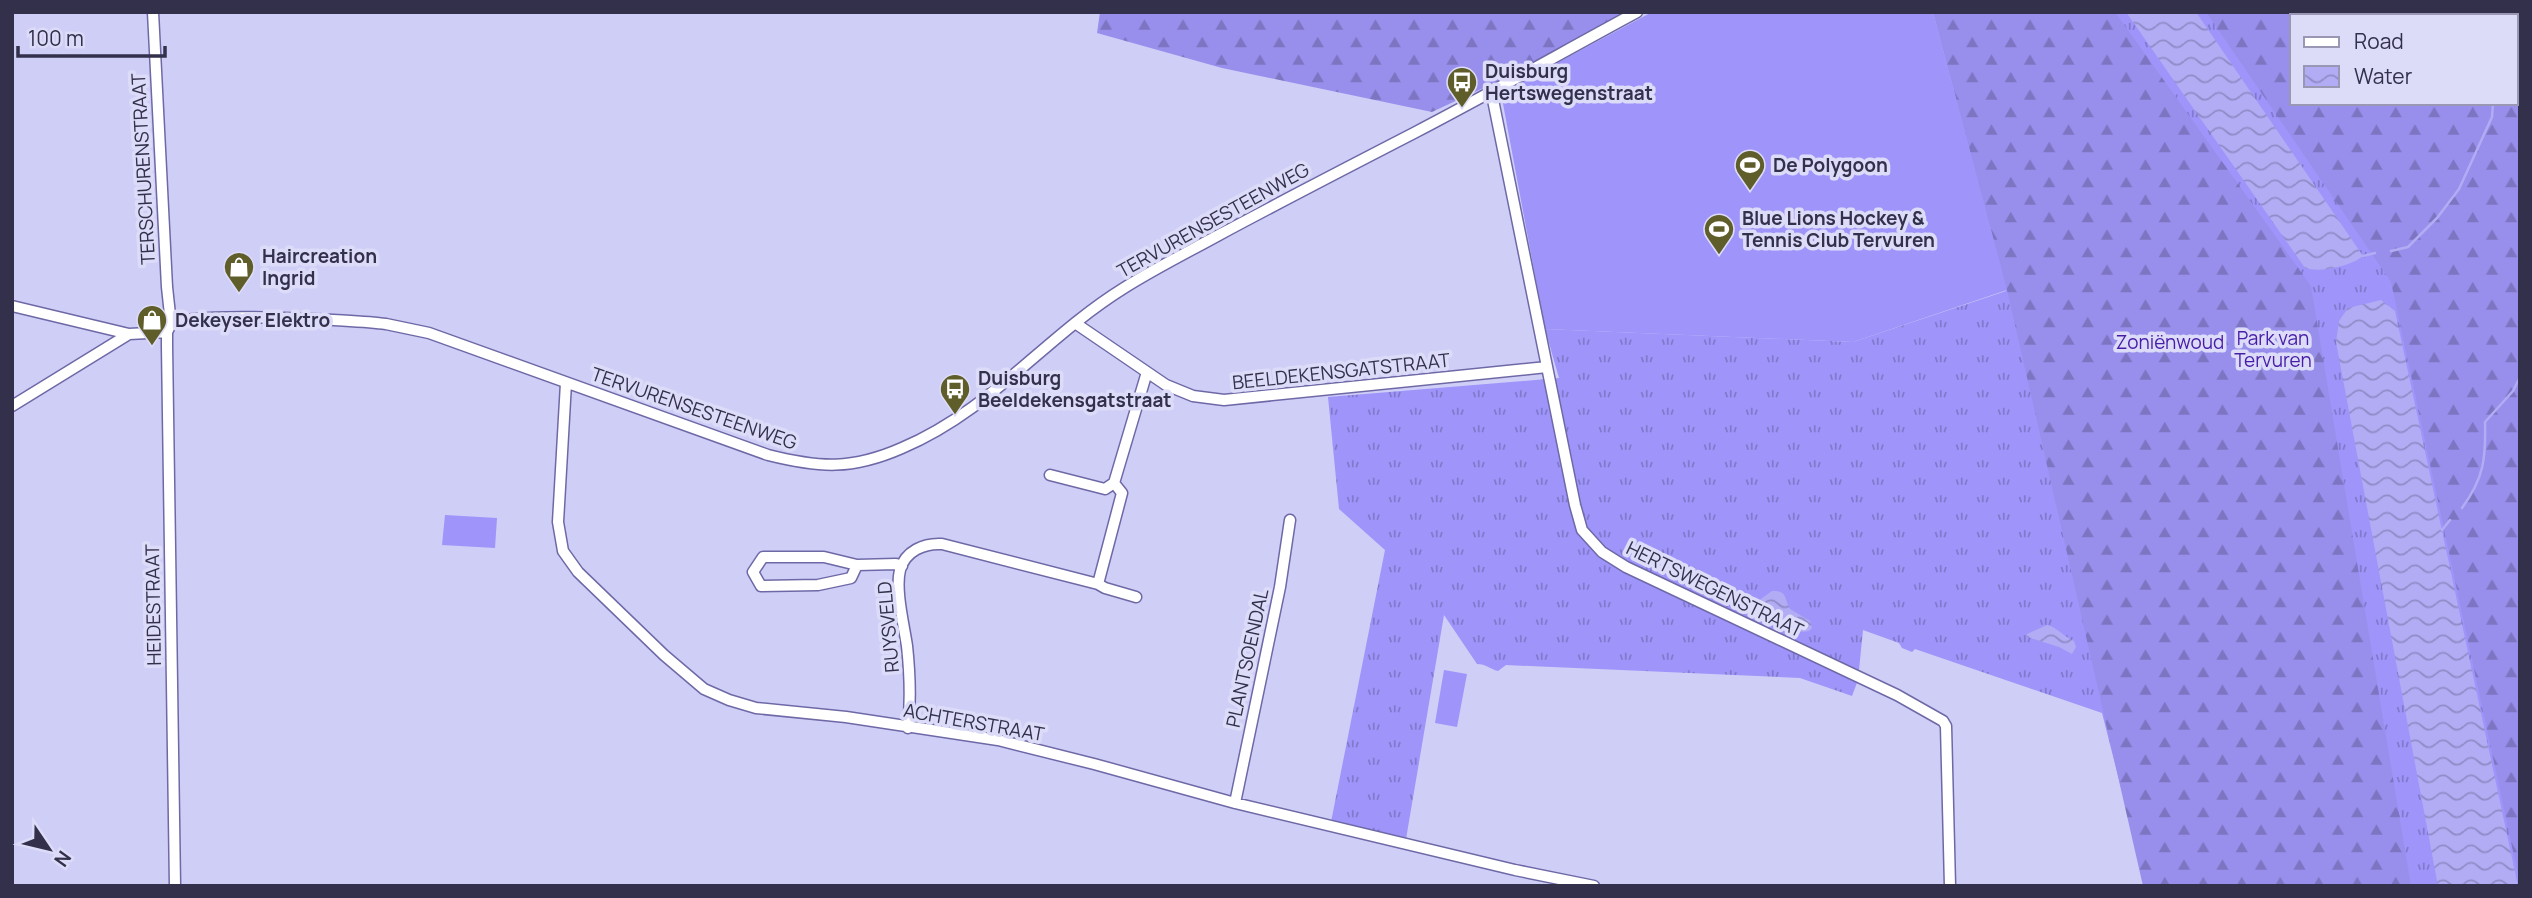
<svg xmlns="http://www.w3.org/2000/svg" width="2532" height="898" viewBox="0 0 2532 898" font-family="Manrope,sans-serif">
  <defs>
    <pattern id="grass-tufts" width="24" height="20" patternUnits="userSpaceOnUse" patternTransform="scale(1.75)"><rect width="24" height="20" fill="#9e94fa"/><path d="M3 7l-1-3M5 7V3M7 7l1-3M15 17l-1-3M17 17v-4M19 17l1-3" fill="none" stroke="#8179cc"/></pattern>
    <pattern id="forest-firs" width="22" height="20" patternUnits="userSpaceOnUse" patternTransform="scale(1.75)"><rect width="22" height="20" fill="#988fed"/><path d="M5 1l3.5 6h-7zM16 11l3.5 6h-7z" fill="#7d75c2"/></pattern>
    <pattern id="water-waves" width="16" height="10" patternUnits="userSpaceOnUse" patternTransform="scale(1.75)"><rect width="16" height="10" fill="#b1acf4"/><path d="M0 5q4-4 8 0t8 0" fill="none" stroke="#918cc8"/></pattern>
  </defs>
  <rect width="100%" height="100%" fill="#cfcef7"/>
  <path fill="url(#grass-tufts)" fill-rule="evenodd" d="M1933,12H2520V886H2146L2102,713L1915,649L1912,652L1902,648L1899,643L1863,630L1858,680L1852,696L1800,678L1506,665L1498,671C1490,669 1486,664 1477,664L1444,615L1406,839L1331,822L1385,550L1339,509L1328,397L1559,378L1545,329L1853,342L2006,291ZM2292,16H2516V103H2292Z"/>
  <path fill="url(#forest-firs)" fill-rule="evenodd" d="M1100,12H1626L1492,84L1432,112L1222,68L1097,33Z
    M1933,12H2115L2311,286L2411,886H2143L2007,290Z
    M2206,12H2520V884L2391,282ZM2292,16H2516V103H2292Z"/>
  <path fill="#9e94fa" d="M1652,12H1933L2007,290L1853,342L1545,329L1501,93Z
    M445,515L497,518L495,548L442,545Z
    M1444,670L1467,674L1457,727L1435,723Z"/>
  <path fill="url(#water-waves)" d="M2126,12H2196L2363,256C2351,266 2321,273 2305,268Z
    M2381,300L2395,311L2518,886H2438L2336,342L2339,321L2348,308Z
    M1772,591C1787,590 1784,598 1790,609L1810,621L1812,628L1809,631C1793,635 1790,623 1777,616C1772,613 1765,613 1759,610L1758,601Z
    M2047,625C2057,627 2064,637 2074,641L2076,647L2072,654L2059,647L2027,637V634Z"/>
  <g fill="none" stroke-linecap="round" stroke-linejoin="round">
    <path stroke="#b1acf4" stroke-width="2.5" d="M2491,12L2492,16
      M2391,251L2408,247L2437,218L2459,189L2492,117L2493,103
      M2363,256L2375,253
      M2462,508C2484,478 2486,458 2485,422L2513,391L2520,377
      M2442,530L2450,520"/>
    <g stroke="#6e69a6" stroke-width="13">
      <path id="minor" d="M153,12L167,287L171,324
        M1491,90L1575,505L1582,530L1602,552L1626,567L1897,695L1943,721L1946,726L1950,886
        M12,306L129,334L167,332
        M1075,323L1166,385L1193,396L1224,400L1547,367
        M171,324C189,311 357,320 386,324C400,327 415,330 429,333L768,455C820,468 852,470 902,448C990,411 1045,337 1124,288C1154,269 1186,253 1217,236C1282,201 1348,167 1414,133C1489,94 1563,52 1637,12
        M171,324L167,332V346L175,886
        M566,383L558,522L563,551L578,572L664,655L704,689L729,700L756,708L846,717L998,740L1094,764L1235,803L1515,870L1594,886
        M12,406L129,334
        M1050,475L1105,489L1114,483
        M857,565L851,578L818,585L761,586L753,572L763,557H824L857,565L896,564L902,566
        M1098,584L1105,588L1136,597
        M908,728C911,700 910,674 907,646C904,625 895,590 900,570C905,551 924,543 942,544L1098,584L1122,493L1114,483L1147,372
        M1235,803L1280,587L1290,520"/>
    </g>
    <use href="#minor" stroke="#fff" stroke-width="10"/>
  </g>
  <defs>
    <g id="bus-pin" transform="scale(1.575)"><path d="M0 17L-7.5 6A9.5 9.5 0 1 1 7.5 6Z" fill="#5f5d2a" stroke="#dddcf8"/><path d="M-5-6H5V4H4V6H2V4H-2V6H-4V4H-5ZM-3.5-4V0h7V-4ZM-3.5 1.2v1.5H-2V1.2ZM2 1.2v1.5H3.5V1.2Z" fill="#fff"/></g>
    <g id="stadium-pin" transform="scale(1.575)"><path d="M0 17L-7.5 6A9.5 9.5 0 1 1 7.5 6Z" fill="#5f5d2a" stroke="#dddcf8"/><path d="M0-5a6.5 5 0 1 0 0 10a6.5 5 0 1 0 0-10ZM-3.5-1.8h7v3.6h-7Z" fill="#fff"/></g>
    <g id="shop-pin" transform="scale(1.575)"><path d="M0 17L-7.5 6A9.5 9.5 0 1 1 7.5 6Z" fill="#5f5d2a" stroke="#dddcf8"/><path d="M-5-2.5h2.3a2.7 3.5 0 0 1 5.4 0H5L5.5 6h-11ZM-1.5-2.5h3a1.5 2.3 0 0 0-3 0Z" fill="#fff"/></g>
  </defs>
  <g fill-rule="evenodd">
    <use href="#bus-pin" x="1462" y="82"/>
    <use href="#stadium-pin" x="1750" y="165"/>
    <use href="#stadium-pin" x="1719" y="229"/>
    <use href="#shop-pin" x="239" y="267"/>
    <use href="#shop-pin" x="152" y="320"/>
    <use href="#bus-pin" x="955" y="389"/>
  </g>
  <g text-anchor="middle" stroke-width="7" stroke-linejoin="round" paint-order="stroke">
    <g font-size="19" font-weight="bold" fill="#32304b" stroke="#dddcf8" text-anchor="start">
      <text x="1485" y="78">Duisburg<tspan x="1485" dy="22">Hertswegenstraat</tspan></text>
      <text x="1773" y="172">De Polygoon</text>
      <text x="1742" y="225">Blue Lions Hockey &amp;<tspan x="1742" dy="22">Tennis Club Tervuren</tspan></text>
      <text x="262" y="263">Haircreation<tspan x="262" dy="22">Ingrid</tspan></text>
      <text x="175" y="327">Dekeyser Elektro</text>
      <text x="978" y="385">Duisburg<tspan x="978" dy="22">Beeldekensgatstraat</tspan></text>
    </g>
    <g font-size="19" fill="#32304b" stroke="#dddcf8">
      <text transform="translate(143 169) rotate(-93)" y="7">TERSCHURENSTRAAT</text>
      <text transform="translate(1213 220) rotate(-29)" y="7">TERVURENSESTEENWEG</text>
      <text transform="translate(1341 371) rotate(-6)" y="7">BEELDEKENSGATSTRAAT</text>
      <text transform="translate(694 408) rotate(19)" y="7">TERVURENSESTEENWEG</text>
      <text transform="translate(1715 589) rotate(26)" y="7">HERTSWEGENSTRAAT</text>
      <text transform="translate(153 605) rotate(-91)" y="7">HEIDESTRAAT</text>
      <text transform="translate(888 627) rotate(-95)" y="7">RUYSVELD</text>
      <text transform="translate(1247 658) rotate(-78)" y="7">PLANTSOENDAL</text>
      <text transform="translate(974 722) rotate(10)" y="7">ACHTERSTRAAT</text>
    </g>
    <g font-size="19" fill="#471da8" stroke="#dddcf8">
      <text x="2273" y="345">Park van<tspan x="2273" dy="22">Tervuren</tspan></text>
      <text x="2170" y="349">Zoniënwoud</text>
    </g>
  </g>
  <rect width="2532" height="898" fill="none" stroke="#32304b" stroke-width="28"/>
  <rect x="2290" y="14" width="228" height="91" fill="#dddcf8" stroke="#9997b3" stroke-width="2"/>
  <rect x="2304" y="37" width="35" height="10" fill="#ffffff" stroke="#9997b3" stroke-width="2"/>
  <text x="2354" y="49" font-size="21" fill="#32304b">Road</text>
  <rect x="2304" y="66" width="35" height="21" fill="url(#water-waves)" stroke="#9997b3" stroke-width="2"/>
  <text x="2354" y="84" font-size="21" fill="#32304b">Water</text>
  <g transform="translate(49 849) rotate(125)" stroke="#dddcf8" stroke-width="5" paint-order="stroke">
  <path d="M0-5L12 26L0 18L-12 26Z" fill="#32304b"/>
  <text y="-10" font-size="19" font-weight="bold" text-anchor="middle" fill="#32304b">N</text>
  </g>
  <path d="M18 46v10h147v-10" fill="none" stroke="#32304b" stroke-width="3.5"/>
  <text x="28" y="46" font-size="21" fill="#32304b" stroke="#dddcf8" stroke-width="5" paint-order="stroke">100 m</text>
</svg>
